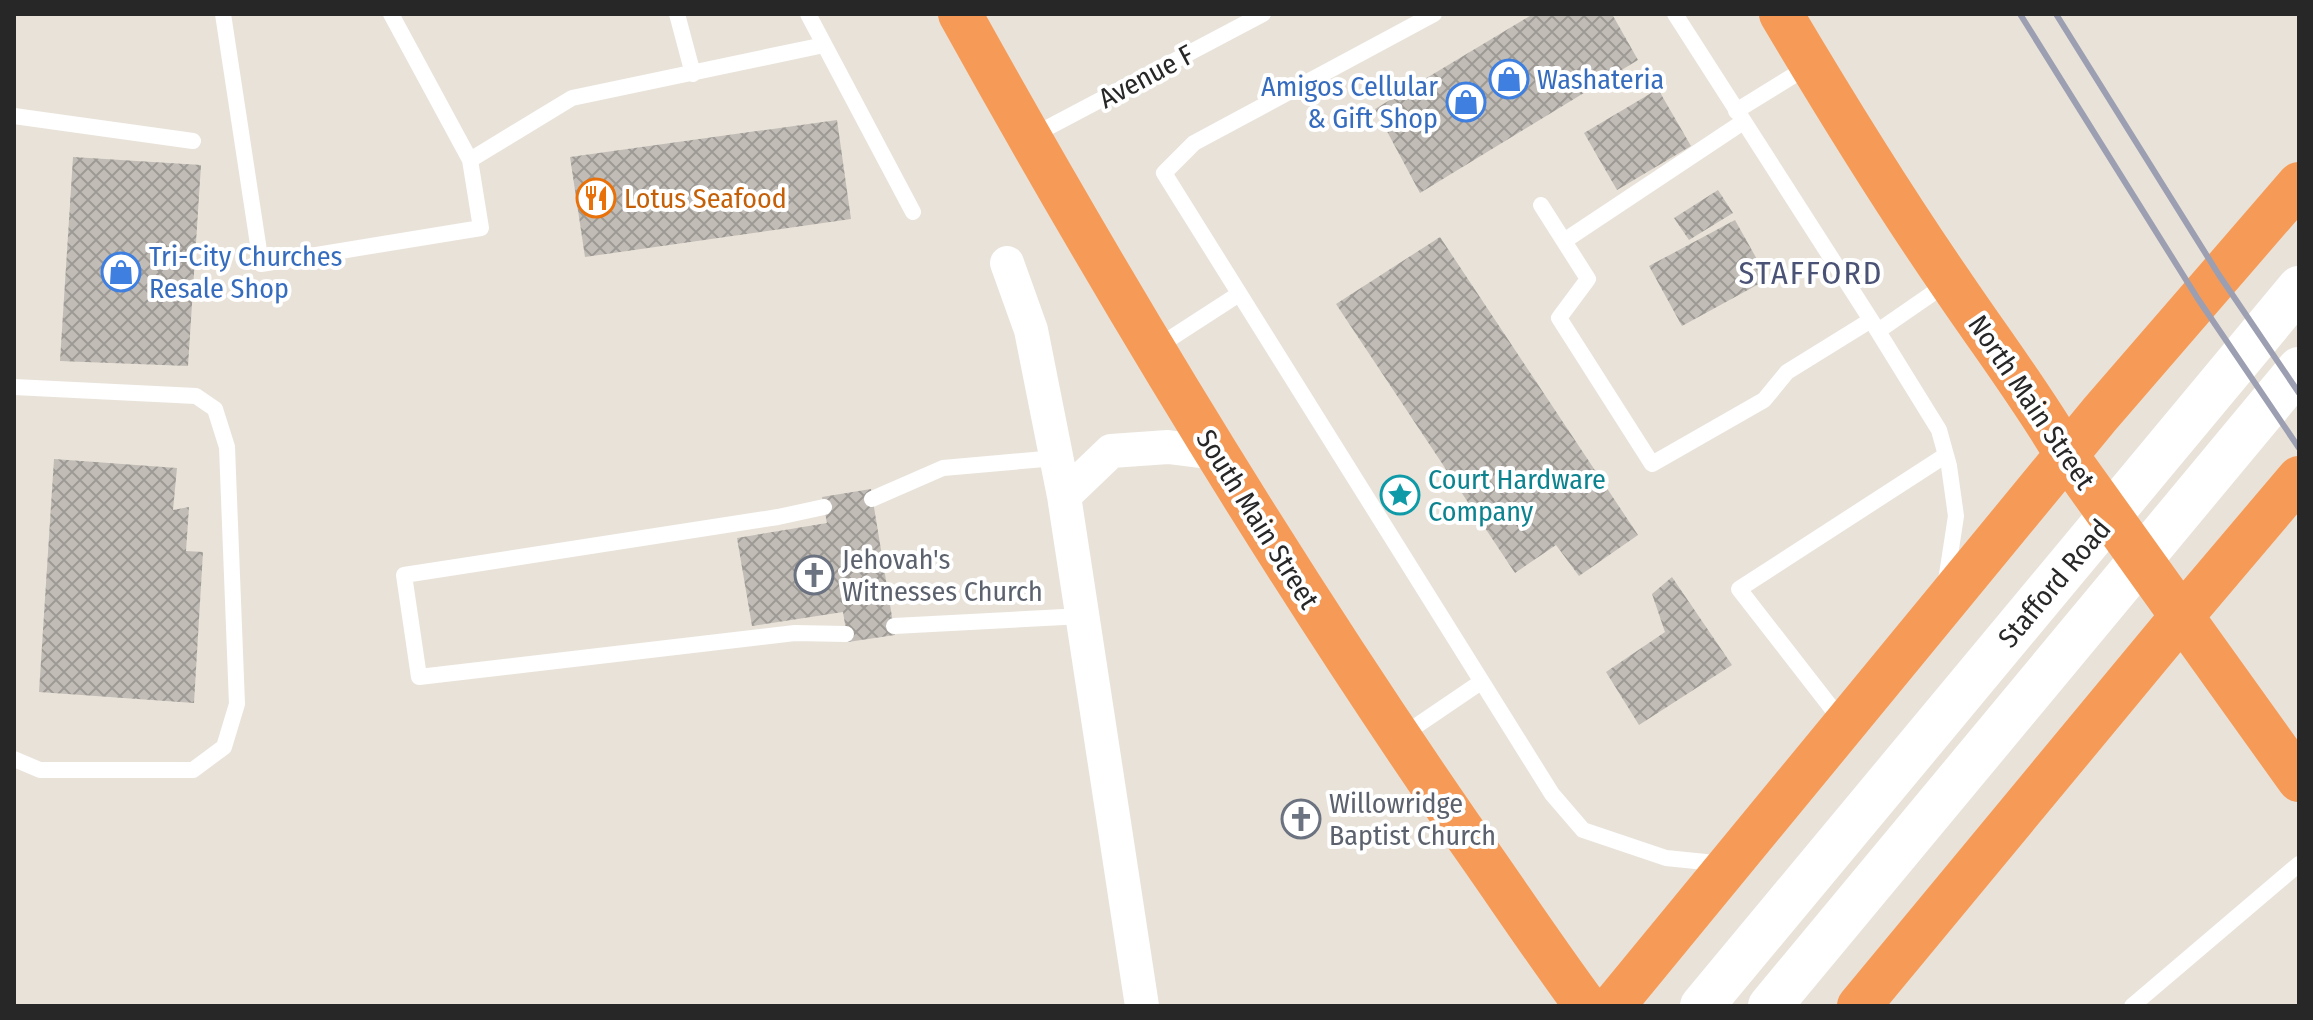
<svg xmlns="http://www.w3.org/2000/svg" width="2313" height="1020" viewBox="0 0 2313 1020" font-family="'Fira Sans Condensed',sans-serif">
  <defs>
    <pattern id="building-cross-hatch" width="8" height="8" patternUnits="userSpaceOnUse" patternTransform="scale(2)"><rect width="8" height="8" fill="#c1bcb6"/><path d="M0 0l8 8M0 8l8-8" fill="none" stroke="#9d9994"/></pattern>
  </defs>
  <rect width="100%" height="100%" fill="#e9e2d9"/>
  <path fill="url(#building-cross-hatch)" d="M1533,14H1612L1638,60L1420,193L1375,109Z
    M1658,89L1691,146L1617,190L1584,133Z
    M837,120L851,219L585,257L570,157Z
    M73,157L201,165L188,366L60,361Z
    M1718,190L1733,213L1689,240L1674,218Z
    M1735,220L1768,279L1682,326L1649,266Z
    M1440,237L1638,535L1579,576L1556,545L1515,573L1336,304Z
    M54,459L177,468L173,510L189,507L186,551L203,552L194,703L39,692Z
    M871,489L895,635L848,642L843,612L752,626L737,538L827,523L822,497Z
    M1672,577L1732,665L1639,725L1606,672L1665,632L1652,594Z"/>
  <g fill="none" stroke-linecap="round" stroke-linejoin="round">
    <path stroke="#fff" stroke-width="16" d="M223,14L261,264L481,228L470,160
      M391,14L470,160L572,98L824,45
      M677,14L693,74
      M808,14L913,212
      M1434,14L1194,143L1164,173L1552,794L1583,830L1666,858L1725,864
      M1675,14L1871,320L1939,430L1949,466L1956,516L1946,581
      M1736,111L1809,66
      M14,116L193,141
      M1030,137L1263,14
      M1541,205L1588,279L1559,318L1652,464L1764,400L1787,372L1871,320
      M1564,241L1743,122
      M1878,331L1949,282
      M1154,349L1239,294
      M14,387L196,396L215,409L227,447L237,704L224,747L193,770H40L14,759
      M872,499L943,468L1056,458
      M824,507L778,517L404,575L419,677L795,633L846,634
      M894,626L1083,616
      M1844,724L1739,589L1946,455
      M1400,737L1481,682
      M2132,1006L2299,864"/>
    <path stroke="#fff" stroke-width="34" d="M1007,263L1031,330L1064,496L1142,1006
      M1064,496L1111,451L1168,447L1216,453"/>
    <path stroke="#fff" stroke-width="44" d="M1702,1006L2299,288
      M1770,1006L2299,369"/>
    <path stroke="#f69b57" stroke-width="44" d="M960,14C1115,293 1280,566 1461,828C1503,887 1543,948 1586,1006
      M1781,14C1835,105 1891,196 1951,283C1990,341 2032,396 2067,456L2299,780
      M1613,1006L2100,414L2299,184
      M1859,1006L2182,616L2299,478"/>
    <path stroke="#9c9fb1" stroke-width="6" d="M2020,14L2198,299L2299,448
      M2056,14L2219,275L2299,393"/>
  </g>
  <defs>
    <g id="shop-ring" transform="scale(2)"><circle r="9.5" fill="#fff" stroke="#3f7fe0" stroke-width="1.5"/><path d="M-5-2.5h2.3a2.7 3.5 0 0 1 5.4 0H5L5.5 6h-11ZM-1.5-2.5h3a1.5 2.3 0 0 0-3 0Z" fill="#3f7fe0"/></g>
    <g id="restaurant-ring" transform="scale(2)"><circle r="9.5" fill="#fff" stroke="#e8710a" stroke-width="1.5"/><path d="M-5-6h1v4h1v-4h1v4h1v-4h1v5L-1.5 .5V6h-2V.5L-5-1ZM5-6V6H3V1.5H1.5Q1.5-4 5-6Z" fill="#e8710a"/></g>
    <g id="sight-ring" transform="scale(2)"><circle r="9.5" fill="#fff" stroke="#0f9aa8" stroke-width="1.5"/><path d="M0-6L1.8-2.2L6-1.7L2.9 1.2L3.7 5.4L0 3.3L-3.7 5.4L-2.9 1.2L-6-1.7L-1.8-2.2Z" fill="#0f9aa8"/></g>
    <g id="church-ring" transform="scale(2)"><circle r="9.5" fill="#fff" stroke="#6b7280" stroke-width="1.5"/><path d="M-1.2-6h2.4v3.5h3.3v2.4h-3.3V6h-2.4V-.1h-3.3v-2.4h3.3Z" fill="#6b7280"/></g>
  </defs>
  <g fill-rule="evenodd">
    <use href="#shop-ring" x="1509" y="79"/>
    <use href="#shop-ring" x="1466" y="102"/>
    <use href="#restaurant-ring" x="596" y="198"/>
    <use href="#shop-ring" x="121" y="272"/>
    <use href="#sight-ring" x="1400" y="495"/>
    <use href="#church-ring" x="814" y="575"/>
    <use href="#church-ring" x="1301" y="819"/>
  </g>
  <g text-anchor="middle" stroke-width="8" stroke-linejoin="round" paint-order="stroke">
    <g font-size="28" fill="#272727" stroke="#fff">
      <text transform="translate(1146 76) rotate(-28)" y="10">Avenue F</text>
      <text transform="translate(2032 402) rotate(56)" y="10">North Main Street</text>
      <text transform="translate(1258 519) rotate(58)" y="10">South Main Street</text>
      <text transform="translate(2054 583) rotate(-50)" y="10">Stafford Road</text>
    </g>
    <g font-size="28" fill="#366cbe" stroke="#fff" text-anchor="start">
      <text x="1537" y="89">Washateria</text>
      <text x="1438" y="96" text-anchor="end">Amigos Cellular<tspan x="1438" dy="32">&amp; Gift Shop</tspan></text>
      <text x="149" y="266">Tri-City Churches<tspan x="149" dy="32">Resale Shop</tspan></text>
    </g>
    <g font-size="28" fill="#c56008" stroke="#fff" text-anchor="start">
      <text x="624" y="208">Lotus Seafood</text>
    </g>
    <g font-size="28" fill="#0d838f" stroke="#fff" text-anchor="start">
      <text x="1428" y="489">Court Hardware<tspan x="1428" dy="32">Company</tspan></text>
    </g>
    <g font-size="28" fill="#5b616d" stroke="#fff" text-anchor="start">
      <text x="842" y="569">Jehovah's<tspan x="842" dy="32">Witnesses Church</tspan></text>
      <text x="1329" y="813">Willowridge<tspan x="1329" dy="32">Baptist Church</tspan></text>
    </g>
    <g font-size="32" letter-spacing="2" fill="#4a5275" stroke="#fff">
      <text x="1811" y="284">STAFFORD</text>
    </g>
  </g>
  <rect width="2313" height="1020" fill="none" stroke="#272727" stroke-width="32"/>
</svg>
